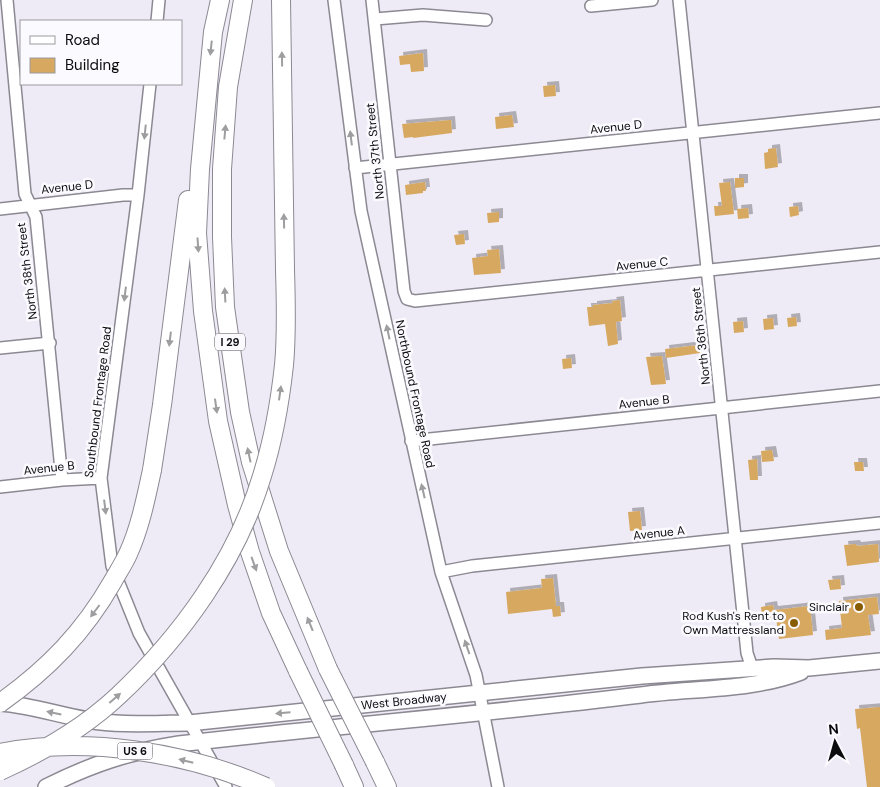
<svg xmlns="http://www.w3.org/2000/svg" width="880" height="787" viewBox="0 0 880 787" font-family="'DM Sans',sans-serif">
  <defs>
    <filter id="shadow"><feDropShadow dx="4" dy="-4" stdDeviation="0" flood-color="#0004"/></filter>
  </defs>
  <rect width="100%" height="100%" fill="#efebf6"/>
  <path fill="#d6a860" filter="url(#shadow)" d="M423,53L424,71L411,72L410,64L400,65L399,56Z
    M555,85L556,96L544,97L543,86Z
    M512,115L514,127L496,129L495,117Z
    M451,120L452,133L413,138V137L404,138L402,124Z
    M776,148L778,167L765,169L764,153L768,152V149Z
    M735,178H744V187L735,188Z
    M425,182L426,191H423V193L406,195L405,185Z
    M730,182L734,214L715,216L714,206H722L719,183Z
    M798,206L799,215L790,217L789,207Z
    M748,208L749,218L738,219L737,209Z
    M499,212V222L488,223L487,213Z
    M464,234L465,244L456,245L454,235Z
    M499,249L501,273L474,275L472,258L488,256L487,250Z
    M620,300L622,321L616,322L618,344L608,346L605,324L589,326L587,307H593V305L613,303L612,301Z
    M796,317L797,326L788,327L787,318Z
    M773,318L774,329L764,330L763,319Z
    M743,321L744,332L734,333L733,322Z
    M699,345L700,353L666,358L665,349Z
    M662,356L666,384L651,385L646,357Z
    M571,358L572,368L563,369L562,359Z
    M772,450L774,461L762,462L761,451Z
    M757,459L758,480H750L748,460Z
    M854,462H863L864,471H855Z
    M640,511L642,530L630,531L628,512Z
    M856,544L857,546L878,544L879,562L847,566L844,545Z
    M553,578L556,606H560L561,616L553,617L552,609L508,614L506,592L542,588L541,579Z
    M840,579L841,589L830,590L828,580Z
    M877,597L879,614L868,615L871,635L826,640L825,630L842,628L839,601Z
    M773,605L774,610L810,606L813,635L779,639L776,618L762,620L761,607Z
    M880,707V787H867L860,728L857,729L855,709Z"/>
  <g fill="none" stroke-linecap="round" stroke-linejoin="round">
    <g stroke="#8c8993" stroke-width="14">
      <path id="minor" d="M7,0L25,194L36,217L62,480
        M334,0L361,211L441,572L476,675L498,787
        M372,0L404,291L407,299L415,301L880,252
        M679,0L742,604L747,653L752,668
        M591,6L652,0
        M375,19L423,15L486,20
        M157,21L159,0
        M150,84L138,195L101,478L112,566L139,633L226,787
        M355,168L880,113
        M0,209L123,195H138
        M0,348L50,343
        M411,441L880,391
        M0,487L62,480L101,478
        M441,572L472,566L880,523"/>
    </g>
    <g stroke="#8c8993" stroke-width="18">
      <path id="major" d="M0,703C30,705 58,715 88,720C121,726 155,723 189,723L642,676L774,667L809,668L880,661
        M46,787C92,764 128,752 179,744C333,726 487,714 641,695C692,688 752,691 801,672"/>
    </g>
    <g stroke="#8c8993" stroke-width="20">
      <path id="highway" d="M220,0L213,32L200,169L197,233L203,311L218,421L237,505L250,552L271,613L298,671
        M243,0L228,87L222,169V237L225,307L240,412L251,462L279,551L328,669
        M281,0L285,270
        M152,470L162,405L188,200
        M375,762L387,787
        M344,765L354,787"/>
    </g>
    <use href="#minor" stroke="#fff" stroke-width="11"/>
    <use href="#major" stroke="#fff" stroke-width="15"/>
    <use href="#highway" stroke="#fff" stroke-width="18"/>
    <g stroke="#8c8993" stroke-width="20" stroke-linecap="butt">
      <path id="highway-bridge" d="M328,669L375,762
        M298,671L344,765
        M0,703C48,669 84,632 113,581C118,572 124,563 128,554C140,528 146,498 152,470
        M0,753C86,736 186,752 266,787
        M0,771C42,752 85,727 118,696C181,637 237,560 262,476C273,441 280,402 284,365C287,334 286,301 285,270"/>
    </g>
    <use href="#highway-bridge" stroke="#fff" stroke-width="18"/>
  </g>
  <defs><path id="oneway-solid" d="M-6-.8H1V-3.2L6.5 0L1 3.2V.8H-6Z" transform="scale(1.25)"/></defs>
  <g fill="#9e9d9f">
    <use href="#oneway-solid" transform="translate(211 48) rotate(96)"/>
    <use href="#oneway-solid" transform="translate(282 59) rotate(-91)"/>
    <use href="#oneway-solid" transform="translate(145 132) rotate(96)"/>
    <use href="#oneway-solid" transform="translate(225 132) rotate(-85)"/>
    <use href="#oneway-solid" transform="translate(351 138) rotate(-97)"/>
    <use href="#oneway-solid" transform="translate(284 221) rotate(-91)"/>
    <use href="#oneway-solid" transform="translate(198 245) rotate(86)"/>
    <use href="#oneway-solid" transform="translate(125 294) rotate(97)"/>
    <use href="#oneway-solid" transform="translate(225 295) rotate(-93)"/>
    <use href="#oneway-solid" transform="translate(388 332) rotate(-102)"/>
    <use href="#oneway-solid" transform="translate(170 339) rotate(97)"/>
    <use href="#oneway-solid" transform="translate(280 393) rotate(-82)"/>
    <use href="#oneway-solid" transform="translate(216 406) rotate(82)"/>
    <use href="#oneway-solid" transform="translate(249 455) rotate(-102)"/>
    <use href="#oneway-solid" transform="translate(423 491) rotate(-103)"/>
    <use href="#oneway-solid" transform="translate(105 507) rotate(83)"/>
    <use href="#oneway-solid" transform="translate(254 564) rotate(70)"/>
    <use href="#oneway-solid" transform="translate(95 611) rotate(127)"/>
    <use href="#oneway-solid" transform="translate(310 624) rotate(-112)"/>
    <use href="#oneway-solid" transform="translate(467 647) rotate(-109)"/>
    <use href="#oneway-solid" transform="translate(115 698) rotate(-41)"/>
    <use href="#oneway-solid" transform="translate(54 713) rotate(-168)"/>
    <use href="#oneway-solid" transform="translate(283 713) rotate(175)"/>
    <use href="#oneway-solid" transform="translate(186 761) rotate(-166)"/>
  </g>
  <g fill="#885d00" stroke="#fbfafe" stroke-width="2">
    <circle cx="859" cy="607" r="5"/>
    <circle cx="794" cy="623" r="5"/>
  </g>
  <g text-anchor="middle" stroke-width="5" stroke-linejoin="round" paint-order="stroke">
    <g fill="#fbfafe" stroke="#545356" stroke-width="1">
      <rect x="215" y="333.5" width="30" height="17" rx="4"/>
      <rect x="117.5" y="742.5" width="35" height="17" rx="4"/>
    </g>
    <g font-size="11" font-weight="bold" fill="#0c0b0e">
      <text x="230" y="346">I 29</text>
      <text x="135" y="755">US 6</text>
    </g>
    <g font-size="12" fill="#0c0b0e" stroke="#fbfafe">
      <text transform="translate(616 127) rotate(-6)" y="4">Avenue D</text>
      <text transform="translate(375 151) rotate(-96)" y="4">North 37th Street</text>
      <text transform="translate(67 187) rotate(-6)" y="4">Avenue D</text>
      <text transform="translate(642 264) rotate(-6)" y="4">Avenue C</text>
      <text transform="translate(27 271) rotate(-97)" y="4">North 38th Street</text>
      <text transform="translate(701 336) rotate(-96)" y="4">North 36th Street</text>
      <text transform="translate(415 394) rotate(78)" y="4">Northbound Frontage Road</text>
      <text transform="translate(98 402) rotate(-83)" y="4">Southbound Frontage Road</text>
      <text transform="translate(644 402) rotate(-6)" y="4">Avenue B</text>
      <text transform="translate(49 468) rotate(-6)" y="4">Avenue B</text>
      <text transform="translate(659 533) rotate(-6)" y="4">Avenue A</text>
      <text transform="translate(404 701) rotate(-6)" y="4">West Broadway</text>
    </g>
    <g font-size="12" fill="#0c0b0e" stroke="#fbfafe" text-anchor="end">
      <text x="849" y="611">Sinclair</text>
      <text x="784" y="620">Rod Kush's Rent to<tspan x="784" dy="14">Own Mattressland</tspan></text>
    </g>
  </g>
  <rect x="20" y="20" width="162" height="65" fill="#fbfafe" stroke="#9b9a9e"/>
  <rect x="30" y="36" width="25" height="8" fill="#ffffff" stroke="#9b9a9e"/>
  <text x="65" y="45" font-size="15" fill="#0c0b0e">Road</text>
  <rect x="30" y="58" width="25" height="15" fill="#d6a860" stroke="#9b9a9e"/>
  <text x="65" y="70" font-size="15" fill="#0c0b0e">Building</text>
  <g transform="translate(835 742) rotate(354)" stroke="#fbfafe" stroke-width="4" paint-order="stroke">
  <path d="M0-4L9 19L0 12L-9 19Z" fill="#0c0b0e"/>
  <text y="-8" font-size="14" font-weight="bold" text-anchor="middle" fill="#0c0b0e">N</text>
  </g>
</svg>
